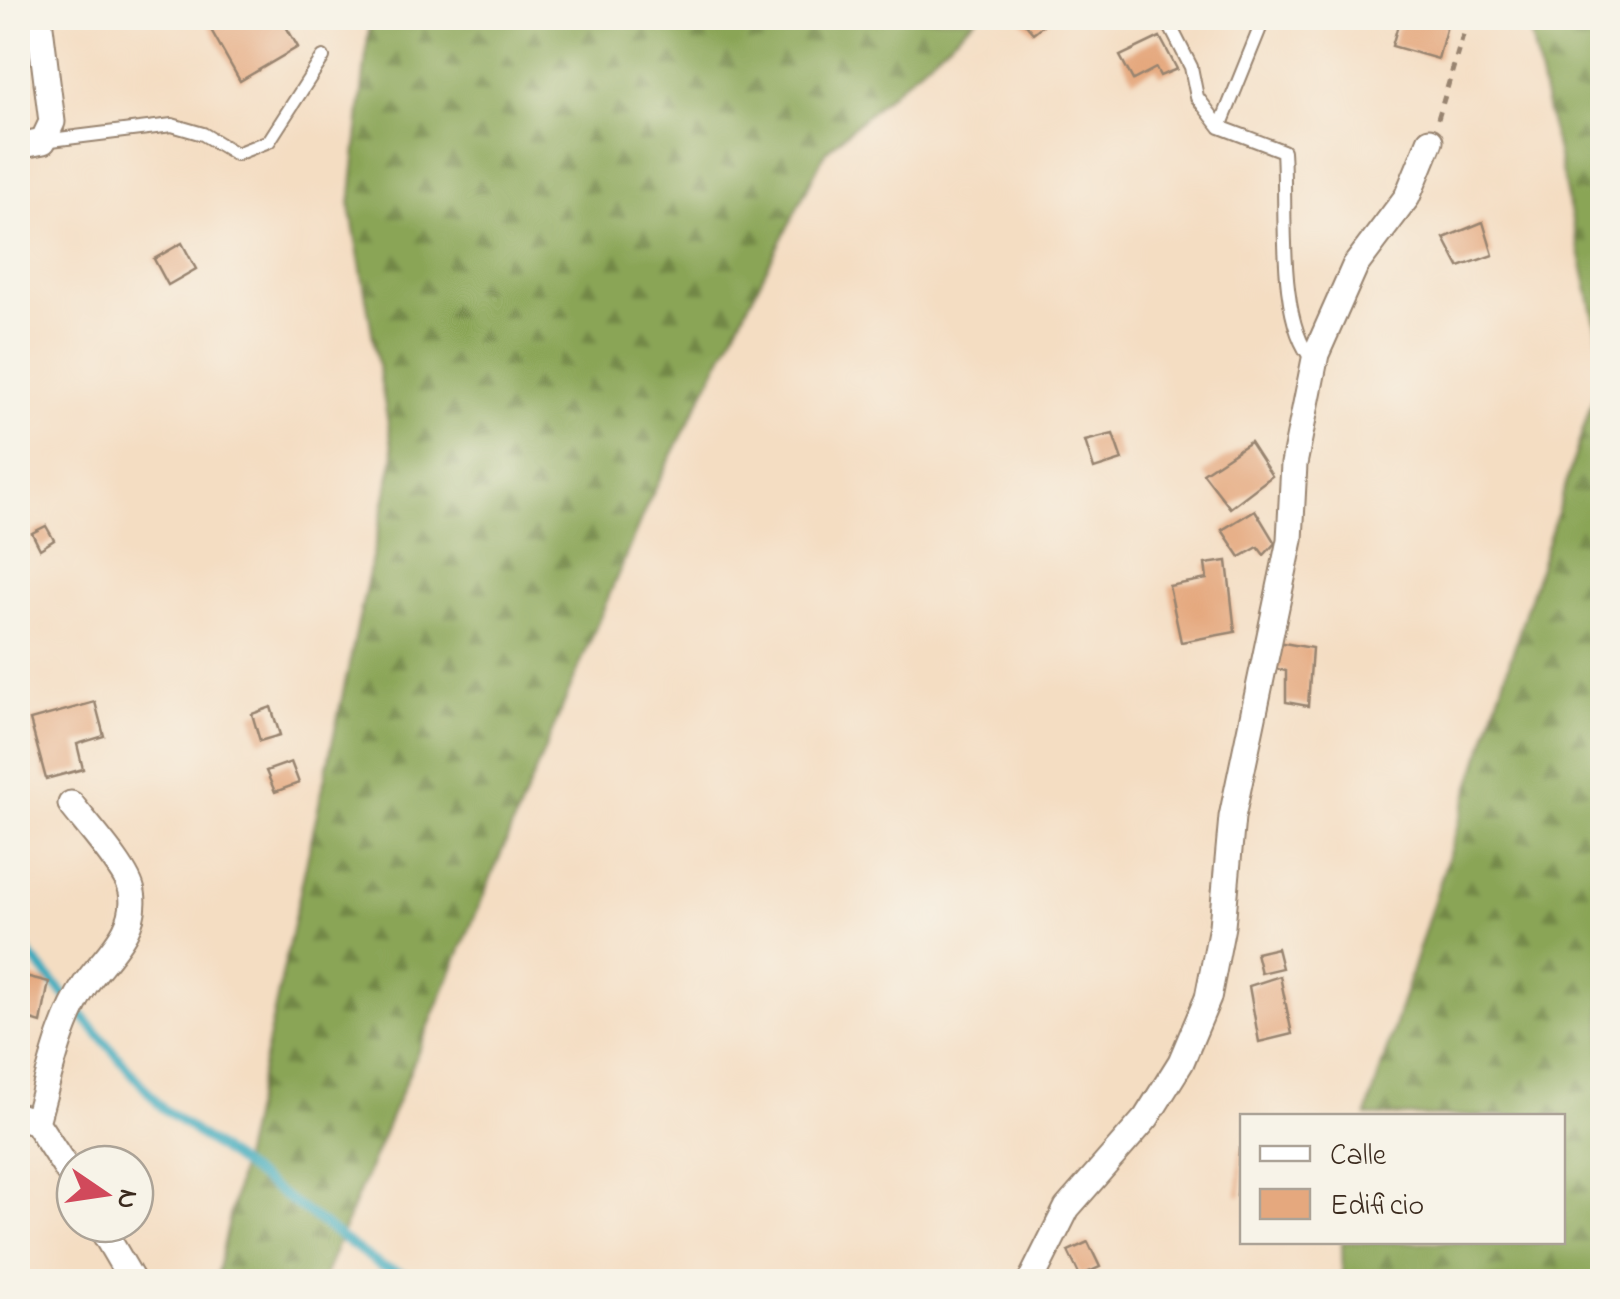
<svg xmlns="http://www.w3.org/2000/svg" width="1620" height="1299" viewBox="0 0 1620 1299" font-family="'Indie Flower',sans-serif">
  <defs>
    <pattern id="forest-firs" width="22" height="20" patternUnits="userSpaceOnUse" patternTransform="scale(2.5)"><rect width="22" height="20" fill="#8aa557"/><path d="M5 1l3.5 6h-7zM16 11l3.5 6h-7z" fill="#728747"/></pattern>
  </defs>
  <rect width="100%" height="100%" fill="#f7f3e8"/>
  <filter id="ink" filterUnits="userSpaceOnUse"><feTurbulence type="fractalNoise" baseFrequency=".01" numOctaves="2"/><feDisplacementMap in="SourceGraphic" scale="20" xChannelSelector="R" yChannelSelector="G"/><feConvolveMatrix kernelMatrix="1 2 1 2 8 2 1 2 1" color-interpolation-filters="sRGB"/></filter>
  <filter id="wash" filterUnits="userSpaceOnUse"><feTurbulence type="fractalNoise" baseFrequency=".0048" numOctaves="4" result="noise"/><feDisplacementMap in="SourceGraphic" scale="40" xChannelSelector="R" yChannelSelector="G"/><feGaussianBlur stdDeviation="2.25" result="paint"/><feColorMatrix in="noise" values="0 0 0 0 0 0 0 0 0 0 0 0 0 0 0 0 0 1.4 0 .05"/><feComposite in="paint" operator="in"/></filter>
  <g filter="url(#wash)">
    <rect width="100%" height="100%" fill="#f4ddc2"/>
    <path fill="url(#forest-firs)" stroke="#62683a" stroke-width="2.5" d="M370,18H976L826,151L647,505L322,1281H216L394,457L350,206Z
      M1527,18H1602V353Z
      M1602,370V1281H1343L1342,1242H1562V1116H1366Z"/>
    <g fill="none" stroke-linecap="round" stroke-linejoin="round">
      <path stroke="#3daabd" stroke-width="9" d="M18,941L161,1107L381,1266L430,1282"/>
    </g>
    <g id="blocks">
      <path fill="#e5a87e" d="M211,18H281L298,47L240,81L206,21Z
        M1020,18H1052L1033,33Z
        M1400,18H1449L1438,59L1392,46Z
        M1160,37L1177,69L1160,76L1156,68L1133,80L1120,56Z
        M1483,222L1493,255L1459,267L1444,238Z
        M182,243L196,269L168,285L154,259Z
        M1113,434L1122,460L1094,469L1085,441Z
        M1250,442L1272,476L1230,508L1203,473Z
        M1255,510L1275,543L1264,555L1258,547L1240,557L1222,530Z
        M46,526L54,540L40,549L32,533Z
        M1227,561L1235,632L1181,642L1169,586L1207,579L1205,564Z
        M1278,642L1312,648L1308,706L1286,702V671L1273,668Z
        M95,702L104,736L77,744L83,769L46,779L30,720Z
        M271,707L280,735L260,741L252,714Z
        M291,762L299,783L275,792L266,771Z
        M1277,948L1282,968L1261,973L1256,953Z
        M21,975L49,982L41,1023L18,1016Z
        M1280,976L1292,1034L1259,1042L1249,986Z
        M1239,1149H1242V1196H1237Z
        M1088,1242L1100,1267L1080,1276L1068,1251Z"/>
    </g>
  </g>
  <g filter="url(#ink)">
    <use href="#blocks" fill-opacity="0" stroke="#988470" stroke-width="2.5"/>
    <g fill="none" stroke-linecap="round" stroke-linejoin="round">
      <g stroke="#988470" stroke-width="16">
        <path id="service" d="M1166,18L1191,67L1197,97L1220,127
          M1264,18L1220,127L1283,151C1287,205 1276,322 1313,360
          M43,141L172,125L203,134L236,154L269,141L323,57"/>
      </g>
      <g stroke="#988470" stroke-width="29">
        <path id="minor" d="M18,146L43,141L52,122L39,18
          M18,1116L36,1122L75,1182
          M36,1122C49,1078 59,1024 85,985C105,956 139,930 132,892C129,871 85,823 71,804
          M99,1224L133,1282
          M1030,1282L1067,1208L1146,1118L1181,1062L1208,998L1222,926L1232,817L1290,540L1294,464L1316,354L1355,266L1407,197L1430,141"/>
      </g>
      <path stroke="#988470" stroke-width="5" stroke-dasharray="8 8" stroke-linecap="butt" d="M1438,119L1468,18"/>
      <use href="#service" stroke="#fff" stroke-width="12"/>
      <use href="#minor" stroke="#fff" stroke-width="25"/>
    </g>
  </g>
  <rect width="1620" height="1299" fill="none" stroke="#f7f3e8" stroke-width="60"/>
  <rect x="1240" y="1114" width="325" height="130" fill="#f7f3e8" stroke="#aca397" stroke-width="2.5"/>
  <rect x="1260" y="1146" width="50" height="15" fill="#ffffff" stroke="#aca397" stroke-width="2.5"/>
  <text x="1330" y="1164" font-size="30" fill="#3b2a1e">Calle</text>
  <rect x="1260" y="1189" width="50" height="30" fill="#e5a87e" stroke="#aca397" stroke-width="2.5"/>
  <text x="1330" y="1214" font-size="30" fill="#3b2a1e">Edificio</text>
  <g transform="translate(105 1194) rotate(103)"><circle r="48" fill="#f7f3e8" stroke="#aca397" stroke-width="2.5"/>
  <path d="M0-8L18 38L0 25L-18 38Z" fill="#d1495b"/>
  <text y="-15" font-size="28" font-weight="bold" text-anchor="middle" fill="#3b2a1e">N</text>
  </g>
</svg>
